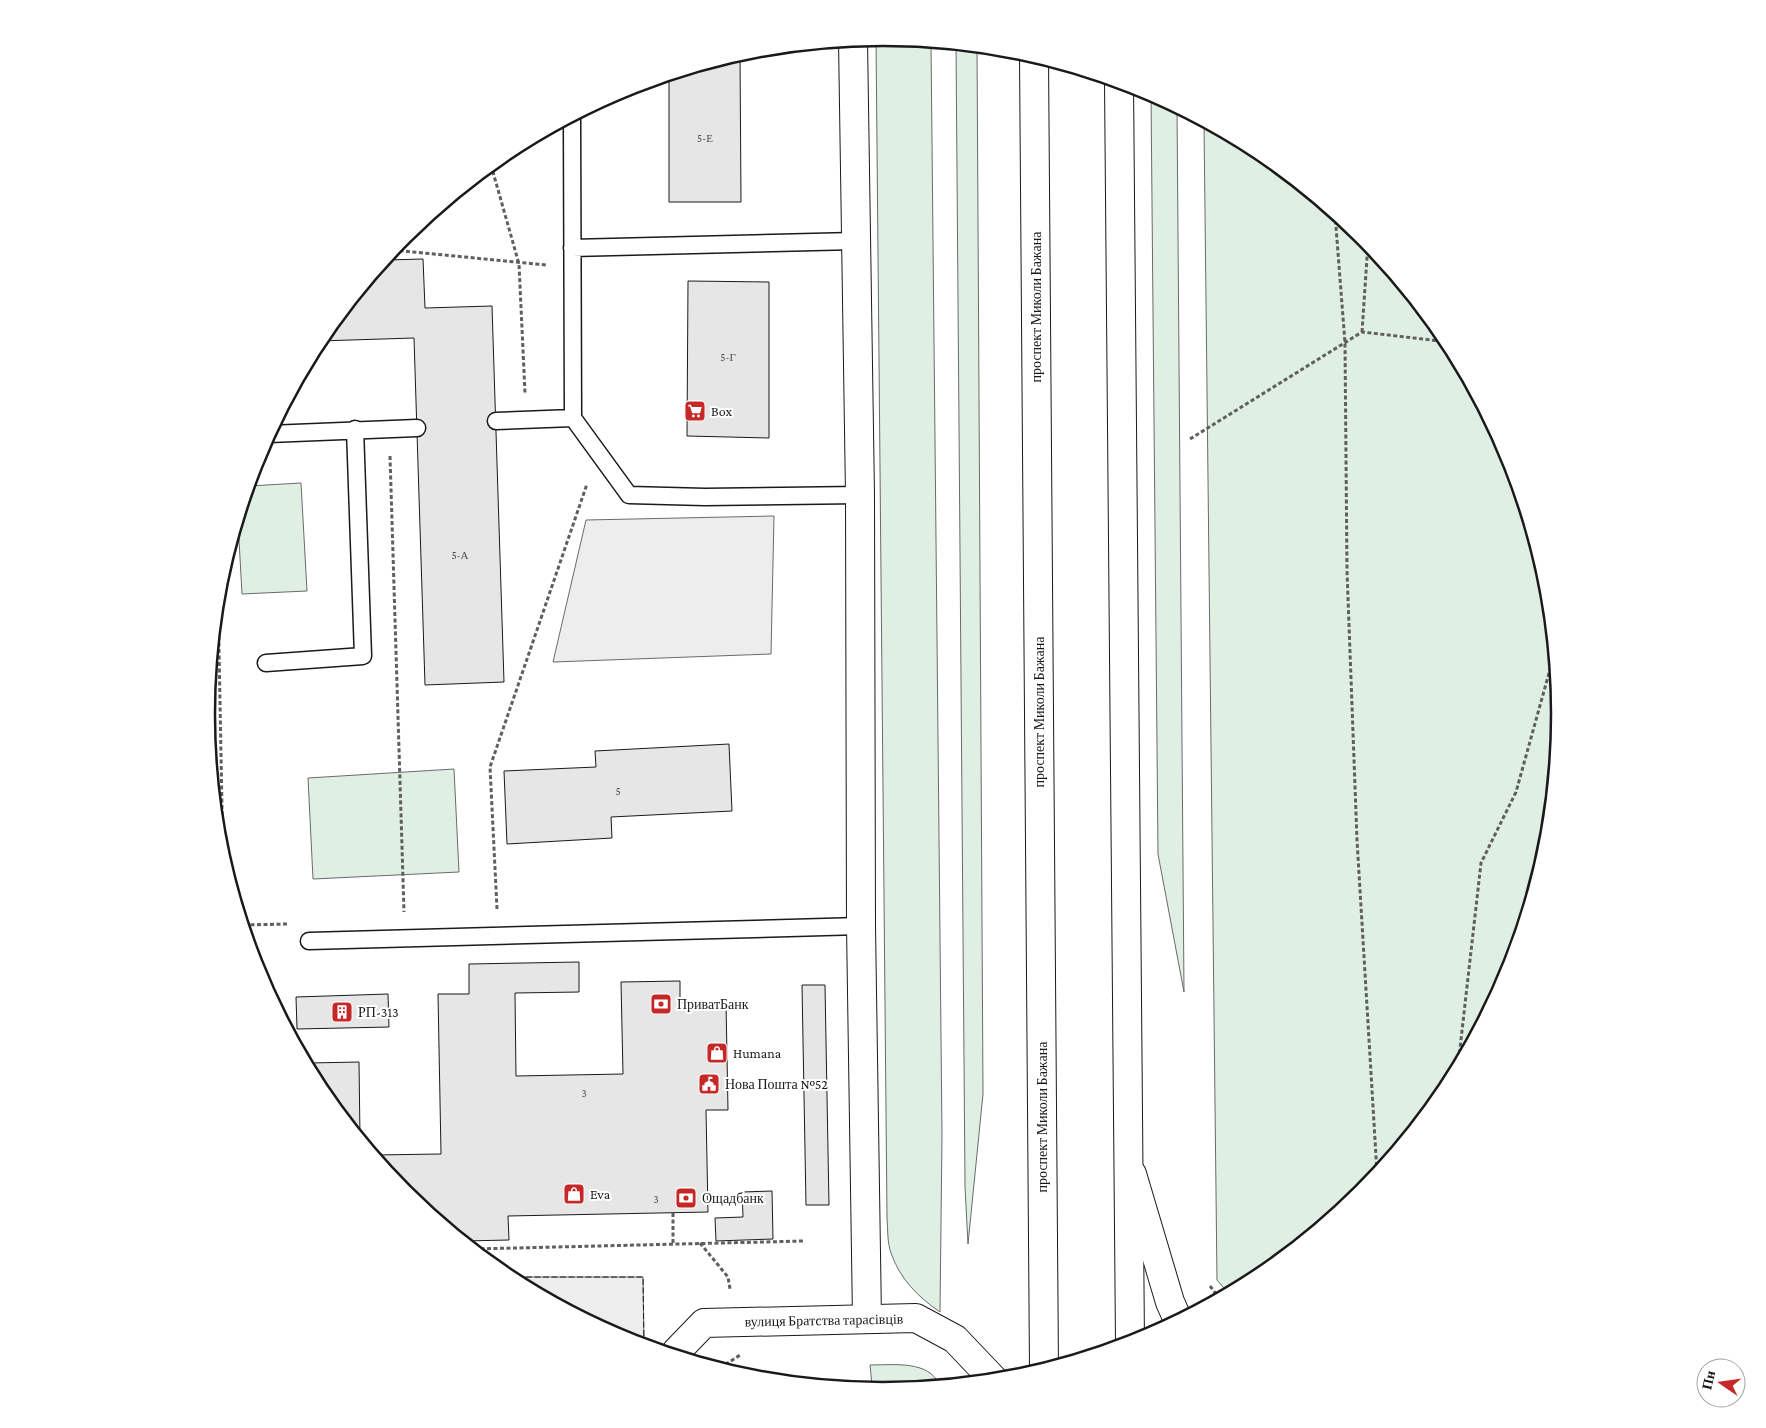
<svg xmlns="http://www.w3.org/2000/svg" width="1766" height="1428" viewBox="0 0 1766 1428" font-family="'Crimson Pro',serif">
  <rect width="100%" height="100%" fill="#fff"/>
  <path fill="#e0efe3" stroke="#6a6a6a" d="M876,38H883L931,42L942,1135L940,1312C918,1297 900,1279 891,1253C887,1242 888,1229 887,1218Z
    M956,45L977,47L983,1094L968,1244L965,1187Z
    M1151,94L1177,108L1184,992L1158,854Z
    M1204,122L1259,152L1362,236L1446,338L1508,455L1547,582L1559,714L1546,846L1508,973L1445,1090L1361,1193L1259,1277L1228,1293L1217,1280Z
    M301,483L307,591L242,594L238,522L249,486Z
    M454,769L459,872L313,879L308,778Z
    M870,1365C892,1365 930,1360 939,1385L901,1389V1385H872Z"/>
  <path fill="#ededed" stroke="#6a6a6a" d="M774,516L771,654L553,662L586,520Z
    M509,1277H643L644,1345L624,1339Z"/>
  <path fill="#e6e6e6" stroke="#1a1a1a" d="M740,54L741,202H669V75Z
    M423,259L425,308L492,306L504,682L425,685L414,338L319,341L385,260Z
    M688,281L769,282V438L687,436Z
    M729,744L732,811L611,817L612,838L507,844L504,771L596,767L595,751Z
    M579,962V992L515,993L516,1076L623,1074L621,982L680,981V1003L726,1002L728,1110H706L708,1212L508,1216L509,1240L463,1241L404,1192L374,1155L441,1154L438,994H469V964Z
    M802,985H825L829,1205H806Z
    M388,994L389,1027L297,1029L296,997Z
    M359,1062L360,1138L320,1090L310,1070V1063Z
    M772,1191L773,1239L716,1241L715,1218L743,1217L742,1192Z"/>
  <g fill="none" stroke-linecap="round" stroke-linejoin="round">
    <g stroke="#1a1a1a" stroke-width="19">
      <path id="lane" d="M572,117L573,418L629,495L705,497L860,495
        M572,248L855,241
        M496,421L573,418
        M269,434L417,428
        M266,663L363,656L355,429
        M309,941L861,926"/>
    </g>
    <g stroke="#1a1a1a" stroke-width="30">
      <path id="street" d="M853,40L860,495L861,926L867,1319"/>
    </g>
    <g stroke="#1a1a1a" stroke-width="30">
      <path id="secondary" d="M1132,1174L1170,1302L1178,1320
        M675,1355L676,1352L704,1323L916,1318L955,1339L994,1380"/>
    </g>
    <g stroke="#1a1a1a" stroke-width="30">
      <path id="highway" d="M1034,56L1044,1369
        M1119,82L1130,1343"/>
    </g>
    <path stroke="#5f5f5f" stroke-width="3" stroke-dasharray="4 2.5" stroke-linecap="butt" d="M491,165L519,264L525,393
      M1335,214L1345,343L1347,571L1357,840L1377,1173
      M393,250L546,265
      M1362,332L1368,243
      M1190,439L1362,332L1448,342
      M390,456L404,912
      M218,597L223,859
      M497,909L490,767L587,484
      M244,925L288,924
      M1458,1066L1481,863L1516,792L1554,655
      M673,1213V1244
      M700,1243L728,1277L730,1289
      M474,1249L804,1241
      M1210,1286L1219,1298
      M720,1368L740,1355"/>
    <use href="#lane" stroke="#fff" stroke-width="16"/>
    <use href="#street" stroke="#fff" stroke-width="28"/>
    <use href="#secondary" stroke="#fff" stroke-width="28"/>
    <use href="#highway" stroke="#fff" stroke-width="28"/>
    <path stroke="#1a1a1a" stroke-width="1" stroke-dasharray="6 2.5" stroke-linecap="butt" d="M509,1277H643L644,1345"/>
  </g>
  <defs>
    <g id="supermarket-square" transform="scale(1.125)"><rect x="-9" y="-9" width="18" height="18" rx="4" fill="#c62828" stroke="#fff"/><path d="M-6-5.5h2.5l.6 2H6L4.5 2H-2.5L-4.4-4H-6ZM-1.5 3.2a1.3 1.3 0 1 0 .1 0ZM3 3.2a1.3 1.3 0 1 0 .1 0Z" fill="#fff"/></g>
    <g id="bank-square" transform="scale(1.125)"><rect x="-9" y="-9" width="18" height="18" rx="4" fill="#c62828" stroke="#fff"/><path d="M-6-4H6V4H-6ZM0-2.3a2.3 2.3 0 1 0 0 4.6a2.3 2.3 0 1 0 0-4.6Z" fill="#fff"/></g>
    <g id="building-square" transform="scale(1.125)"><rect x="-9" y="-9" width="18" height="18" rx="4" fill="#c62828" stroke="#fff"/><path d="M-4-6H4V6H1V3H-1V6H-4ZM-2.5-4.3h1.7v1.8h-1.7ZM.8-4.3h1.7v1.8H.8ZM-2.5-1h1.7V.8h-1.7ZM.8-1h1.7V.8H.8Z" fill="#fff"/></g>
    <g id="shop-square" transform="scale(1.125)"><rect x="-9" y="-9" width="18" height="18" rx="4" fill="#c62828" stroke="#fff"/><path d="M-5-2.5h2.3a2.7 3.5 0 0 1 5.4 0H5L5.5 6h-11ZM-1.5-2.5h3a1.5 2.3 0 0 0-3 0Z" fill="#fff"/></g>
    <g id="civic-square" transform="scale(1.125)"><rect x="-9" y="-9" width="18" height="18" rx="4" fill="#c62828" stroke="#fff"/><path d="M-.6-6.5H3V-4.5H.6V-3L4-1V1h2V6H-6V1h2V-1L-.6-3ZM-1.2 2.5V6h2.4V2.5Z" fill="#fff"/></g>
  </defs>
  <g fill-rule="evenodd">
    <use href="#supermarket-square" x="695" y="411"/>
    <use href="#bank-square" x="661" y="1004"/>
    <use href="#building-square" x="342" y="1012"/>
    <use href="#shop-square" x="717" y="1053"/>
    <use href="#civic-square" x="709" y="1084"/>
    <use href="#shop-square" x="574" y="1194"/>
    <use href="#bank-square" x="686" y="1198"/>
  </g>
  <g text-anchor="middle" stroke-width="4" stroke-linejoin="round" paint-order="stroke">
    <g font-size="11" fill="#4d4d4d">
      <text x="705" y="142">5-Е</text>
      <text x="728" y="361">5-Г</text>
      <text x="460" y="559">5-А</text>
      <text x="618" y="795">5</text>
      <text x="584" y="1097">3</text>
      <text x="656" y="1203">3</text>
    </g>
    <g font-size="14" fill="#1a1a1a" stroke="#fff">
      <text transform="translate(1036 307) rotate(-90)" y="5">проспект Миколи Бажана</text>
      <text transform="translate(1039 712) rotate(-90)" y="5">проспект Миколи Бажана</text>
      <text transform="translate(1042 1117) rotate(-90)" y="5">проспект Миколи Бажана</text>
      <text transform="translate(824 1320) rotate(-1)" y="5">вулиця Братства тарасівців</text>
    </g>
    <g font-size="14" fill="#1a1a1a" stroke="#fff" text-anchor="start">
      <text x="711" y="416">Box</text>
      <text x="677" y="1009">ПриватБанк</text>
      <text x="358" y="1017">РП-313</text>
      <text x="733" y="1058">Humana</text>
      <text x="725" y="1089">Нова Пошта №52</text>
      <text x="590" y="1199">Eva</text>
      <text x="702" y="1203">Ощадбанк</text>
    </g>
  </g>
  <path d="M0 0H1766V1428H0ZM215 714a668 668 0 1 1 1336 0a668 668 0 1 1-1336 0Z" fill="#fff" fill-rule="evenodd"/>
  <path fill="none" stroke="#1a1a1a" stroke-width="2.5" d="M215 714a668 668 0 1 1 1336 0a668 668 0 1 1-1336 0Z"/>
  <g transform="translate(1721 1383) rotate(283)"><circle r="24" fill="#ffffff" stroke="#a3a3a3"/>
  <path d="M0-4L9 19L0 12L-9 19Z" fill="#c62828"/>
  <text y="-8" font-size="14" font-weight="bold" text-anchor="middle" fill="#1a1a1a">Пн</text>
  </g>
</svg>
